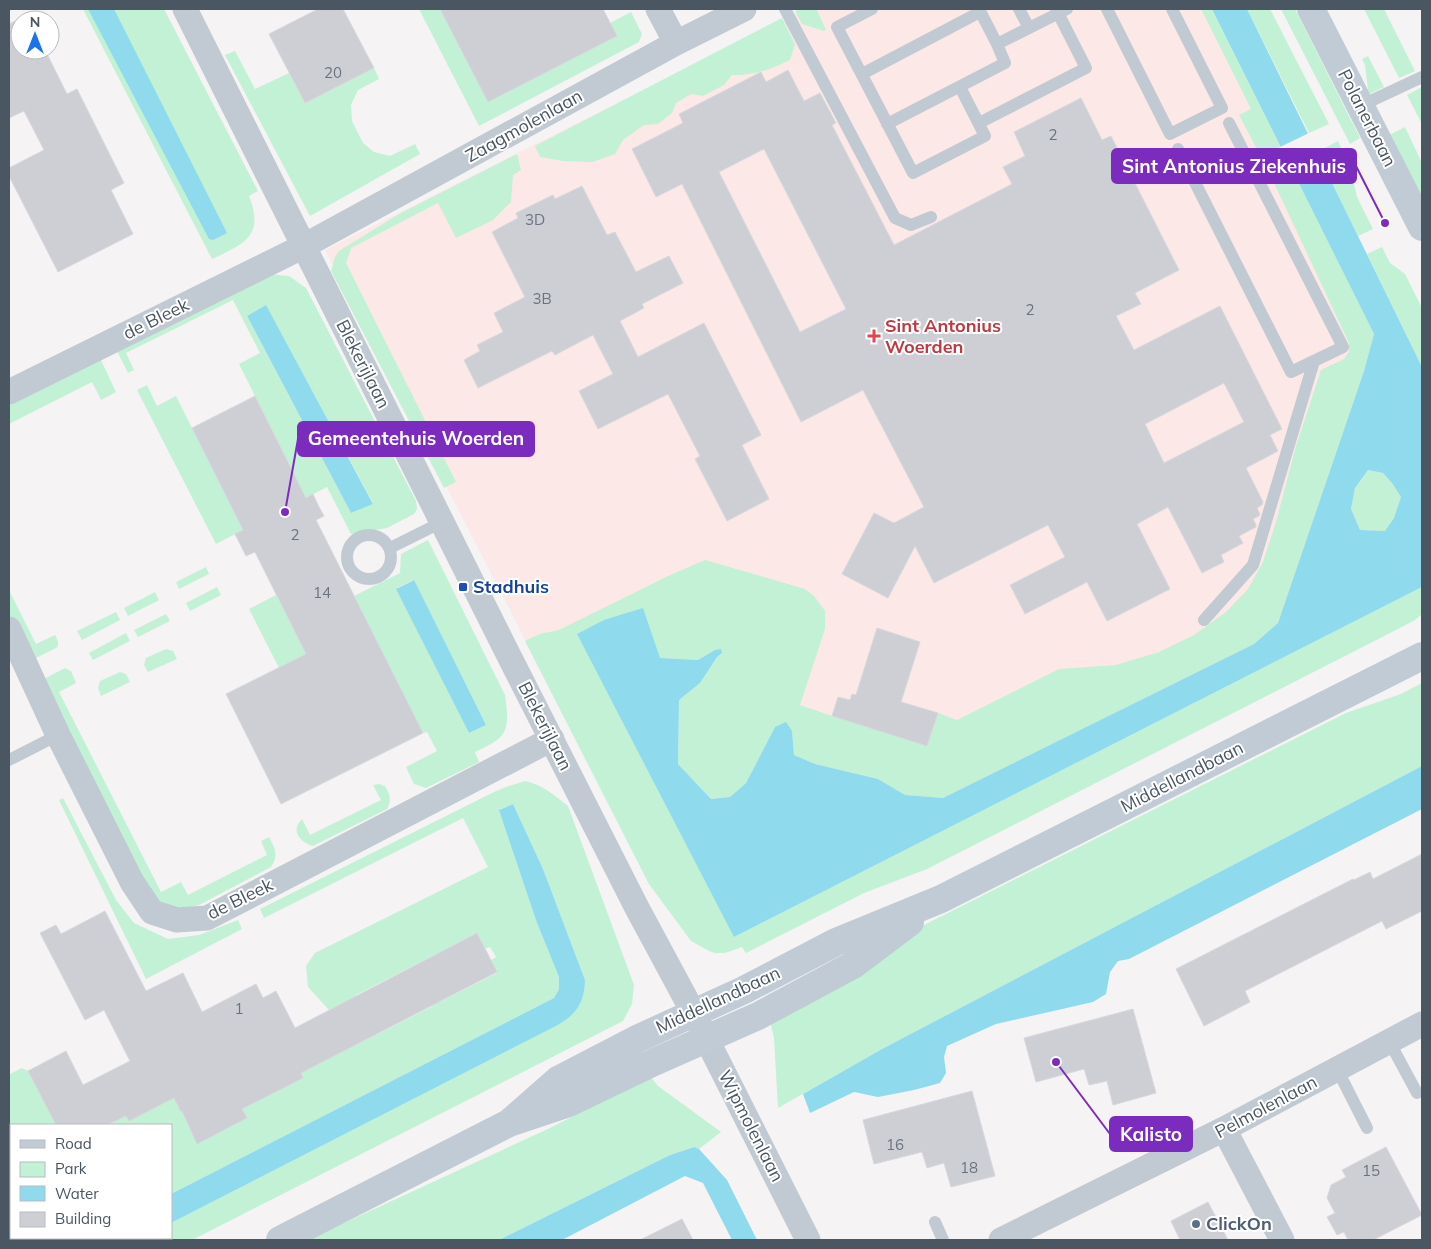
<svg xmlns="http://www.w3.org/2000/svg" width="1431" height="1249" viewBox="0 0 1431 1249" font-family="Mulish,sans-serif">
  <rect width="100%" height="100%" fill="#f5f3f3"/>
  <path fill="#fce8e6" d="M804,9H1216L1422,423V556L950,811L551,690L325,250Z"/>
  <path fill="#c3f1d5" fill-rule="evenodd" d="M83,9H164L258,191L249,196C265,236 244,244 212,259Z
    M419,9H440L488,102L610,23L631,12L642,34L639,42L479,126Z
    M800,9H820L817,10L826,30L824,31L802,24L795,11Z
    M1201,9H1212L1374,334L1364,371L1278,623L1254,644L943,798L904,795L878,779L815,764L794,755L792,731L775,727L746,783L730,797L711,799L678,764L679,700L700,683L717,657L722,653L715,650L698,660L660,658L604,620L734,937L1422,587V614L1415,620L1398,629L927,869L864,893L746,953L742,947L725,953H715L709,951L691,941L649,884L525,641L540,634L559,630L666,577L705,560L805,589L814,596L825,611V629L800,705L832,716L927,746L938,713L957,720L1059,669L1116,665L1159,652L1194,635L1226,612L1248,589L1263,562L1276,522L1296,446L1321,370L1344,359L1349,352V343L1268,170L1239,115L1251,109Z
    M1247,9H1270L1329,124L1309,133Z
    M1281,9H1295L1360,138L1350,144Z
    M1364,9H1384L1415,71L1399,78Z
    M782,18L795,44L790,60C771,69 753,76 732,75L724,85L703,96L691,94L676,103L672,113L658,124L644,125L623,140L615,154L593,162L563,161L540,157L535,146Z
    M235,51L255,89L289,73L305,103L374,68L379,79L358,90L351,105L352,121L363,143L374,152L390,156L415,144L420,154L310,216L225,55Z
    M1368,56L1384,87L1369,94L1368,90L1365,65L1362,59Z
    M1422,87V124L1407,95Z
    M1405,127L1422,163V195L1420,196L1389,135Z
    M1338,141L1350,167L1357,197L1373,229L1358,236L1317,152Z
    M517,154L521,170L513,175L511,202L493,220L456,238L438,203L351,248L346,263L456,482L444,488L331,271L335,257L339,251L399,214Z
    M1382,247L1390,263L1405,274L1422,308V367L1367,254Z
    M268,274L289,276L306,288L416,501L417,509L414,514L387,528L351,534L327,487L306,498L239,364L260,353L233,300L126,353L134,370L128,373L116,349ZM266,306L373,503L372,504L351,513L247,316Z
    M100,358L116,392L101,400L92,382L9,424V405Z
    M147,385L157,406L176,396L243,530L216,544L137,390Z
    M1368,470L1383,473L1392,483L1401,497L1394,518L1385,531L1360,530L1351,509L1355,488Z
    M428,540L505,695C510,731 508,737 475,752L479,762L426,788L414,784L406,767L437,751L427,732L423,733L354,596L400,573L401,554ZM413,580L486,725L469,733L397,588Z
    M206,567L209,574L179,589L176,582Z
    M217,587L221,595L190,611L186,603Z
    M9,590L36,644L55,635L58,641V646L56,648L30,661L9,617Z
    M155,592L159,600L128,616L124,608Z
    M276,595L306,654L279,668L249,609Z
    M116,612L120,620L82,640L77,631Z
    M166,614L170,621L138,637L134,630Z
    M126,633L130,641L93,660L89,653Z
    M166,649L173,651L177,659L148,672L144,665L146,658Z
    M65,668L71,671L76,683L59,692L161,892L181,882L188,895L267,855L261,841L269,837C275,848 279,855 271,867L199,905C176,912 171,907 151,897L40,681Z
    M120,672L126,674L130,682L101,696L98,688L100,681Z
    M1422,683V766L882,1049L778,1108L774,1038L769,1017L912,931L1346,713L1401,694Z
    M525,781C543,785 554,795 568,806L634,985L632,1004L623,1021L192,1240H137L142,1238H171V1223L554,1027C574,1017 585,1003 585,980L543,869L513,804L500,809L537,923L559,977V989L554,998L171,1194V1125H107L126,1116L129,1121L211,1079L180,1111H182L198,1143L247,1118L237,1104L296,1064L312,1067L369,1038L374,1031L376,1035L433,1006L431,1002L438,998L440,1002L497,973L491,960L496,957L490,947L485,949L477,933L356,995L358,999L349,1000L329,1010L308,987L306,966L315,953L488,867L463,818L264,918L260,909L496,791L509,786Z
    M379,784L385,786C390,795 392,799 387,809L313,846C300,842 290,831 302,819L310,835L381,800L373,785Z
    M63,798L116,900L134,923L168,939L199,935L238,920L242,929L146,979L59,800Z
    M22,1068L28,1071L56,1125H11V1145L9,1140V1071L10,1074Z
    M651,1077L658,1086L721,1132L699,1149L693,1147L670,1155L499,1240H307L550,1128Z"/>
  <path fill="#90daee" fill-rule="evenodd" d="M88,9H114L227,233L213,240L209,239Z
    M1212,9H1247L1422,367V587L734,937L577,634L604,620L643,608L660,658L698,660L715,650L721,649L722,653L717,657L700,683L679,700L678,764L711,799L730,797L746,783L775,727L786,722L792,731L794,755L815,764L878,779L905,795L943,798L1254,644L1278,623L1364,371L1374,334ZM1368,470L1383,473L1392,483L1401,497L1394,518L1385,531L1360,530L1351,509L1355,488Z
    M266,305L373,504L351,513L247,316Z
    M414,580L486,725L469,733L396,589Z
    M1422,766V809L1129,959L1118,961L1110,972L1106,994L1093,1002L996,1024L947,1046L944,1057L946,1073L940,1083L914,1090L878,1097L854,1092L810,1113L803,1094L882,1049Z
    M513,804L543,869L585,980C585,1004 574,1017 554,1027L171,1223V1194L554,998L559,989V977L537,923L499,810Z
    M694,1147L699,1149L727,1180L757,1240H732L703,1183L685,1176L562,1240H499L670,1155Z"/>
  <path fill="#f5f3f3" d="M1309,133L1317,152L1287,166L1278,148Z"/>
  <path fill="#cdcfd5" stroke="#d7d9de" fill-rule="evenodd" d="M318,9H343L374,68L305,103L269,34Z
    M440,9H603L617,36L488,102Z
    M27,15L29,20H20V50H45L67,94L77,89L124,183L111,190L133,234L58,272L9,176V168L44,150L24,111L9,118V24Z
    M788,70L804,101L820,93L836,123L832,125L894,245L1012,184L1003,167L1025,156L1014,132L1081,98L1102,140L1111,136L1179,270L1135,293L1141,304L1116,316L1134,350L1220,306L1282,429L1270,435L1278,451L1246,468L1263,502L1262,505L1257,508L1260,514L1259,516L1253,519L1256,525V527L1239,536L1243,543L1221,555L1224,562L1202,573L1168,507L1137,524L1170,589L1107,621L1087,582L1025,614L1010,585L1065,557L1048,525L934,583L915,546L888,598L842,574L874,513L894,523L924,507L863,390L801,422L682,184L656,197L632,149L683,123L679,114L761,72L766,82ZM764,149L846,309L800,332L719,172ZM1224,383L1244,422L1164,463L1145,424Z
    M582,186L607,235L615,232L636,272L669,256L683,283L642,304L644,308L620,321L638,357L704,323L761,435L742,445L769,499L727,521L695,459L700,456L668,394L598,429L579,391L613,374L593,335L555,355L552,351L478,388L464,360L480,351L477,345L503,332L494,313L525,297L492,232L518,218L516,213L553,195L555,199Z
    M255,396L306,498L313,494L318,505L324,516L316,520L423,733L281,804L226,694L306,654L255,552L246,556L235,534L243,530L192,428Z
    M877,628L920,642L901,702L938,713L927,746L832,716L838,697L850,700L852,694L856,695Z
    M1422,854V911L1386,929L1382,921L1245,991L1250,1002L1204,1026L1176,969L1353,879L1354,880L1370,872L1373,879Z
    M105,911L146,991L183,973L202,1012L256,984L263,998L276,991L295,1028L477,933L497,972L301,1073L303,1078L242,1109L247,1118L197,1144L182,1111L181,1112L174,1098L129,1121L126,1116L107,1125H56L28,1071L66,1051L83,1085L130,1061L104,1010L85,1020L40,933L56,925L61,934Z
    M1133,1009L1156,1093L1113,1105L1107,1081L1089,1085L1084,1069L1036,1082L1024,1038Z
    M972,1091L995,1176L951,1187L944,1163L927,1168L922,1152L874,1164L863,1120Z
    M1386,1147L1422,1215L1373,1240H1348L1344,1232L1337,1235L1327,1217L1335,1213L1327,1198L1331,1185L1346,1177L1342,1170Z
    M1208,1202L1228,1240H1180L1171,1221Z
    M682,1219L693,1240H640Z"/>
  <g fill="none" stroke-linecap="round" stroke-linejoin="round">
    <path stroke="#c1cad2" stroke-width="12" d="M785,9L895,218L911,225L931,217
      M872,9L837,27L913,173L985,136L960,87
      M979,9L997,44
      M1019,9L1029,28
      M1107,9L1170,134L1222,108L1172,9
      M862,74L980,12
      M1360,106L1422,77
      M979,123L1086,68L1056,9
      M887,124L1005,63L997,44L1067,9
      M1178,149L1291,372L1343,347L1229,123
      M347 557a22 22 0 1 1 44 0a22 22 0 1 1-44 0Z
      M390,548L442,522
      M1204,620L1253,565L1314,361
      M9,760L58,735
      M1389,1041L1417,1093
      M1337,1069L1367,1128
      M935,1222L943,1240"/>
    <path stroke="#c1cad2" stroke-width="25" d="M185,9L504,646L637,908L693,1012L808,1240
      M658,9L676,43
      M9,392L304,246L676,43L744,9
      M9,629L58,735L132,882L152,912L177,920L207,918L552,739
      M1224,1129L1282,1240
      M1001,1240L1224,1129L1422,1024"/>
    <path stroke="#c1cbd6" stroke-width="28" d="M1311,9L1422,227
      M509,1123L558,1080L639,1038L744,990L836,942L941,899L1422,656
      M280,1240L509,1123L569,1103L652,1063L758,1016L853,965L910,922"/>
  </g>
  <path fill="#e0444e" stroke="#fff" stroke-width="2" d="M871.5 328.5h5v5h5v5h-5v5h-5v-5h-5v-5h5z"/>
  <rect fill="#1a4fb4" stroke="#fff" stroke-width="2" x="458" y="582" width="10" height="10" rx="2.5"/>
  <circle fill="#5c6f8a" stroke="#fff" stroke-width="2" cx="1196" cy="1224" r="5"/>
  <g text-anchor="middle" stroke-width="4" stroke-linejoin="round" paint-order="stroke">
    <g font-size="15" fill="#6b747e">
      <text x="333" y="78">20</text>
      <text x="1053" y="140">2</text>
      <text x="535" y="225">3D</text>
      <text x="542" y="304">3B</text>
      <text x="1030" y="315">2</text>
      <text x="295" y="540">2</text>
      <text x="322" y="598">14</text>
      <text x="239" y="1014">1</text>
      <text x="895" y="1150">16</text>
      <text x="969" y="1173">18</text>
      <text x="1371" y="1176">15</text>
    </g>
    <g font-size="18" fill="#4a5661" stroke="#fff">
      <text transform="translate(1367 118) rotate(63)" y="6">Polanerbaan</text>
      <text transform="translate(524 126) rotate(-29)" y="6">Zaagmolenlaan</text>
      <text transform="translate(156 319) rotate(-26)" y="6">de Bleek</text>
      <text transform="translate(363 364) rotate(63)" y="6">Blekerijlaan</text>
      <text transform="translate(545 726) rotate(63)" y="6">Blekerijlaan</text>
      <text transform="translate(1182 777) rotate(-27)" y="6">Middellandbaan</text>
      <text transform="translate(240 899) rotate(-26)" y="6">de Bleek</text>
      <text transform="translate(718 1000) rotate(-25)" y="6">Middellandbaan</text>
      <text transform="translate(1266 1107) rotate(-28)" y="6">Pelmolenlaan</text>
      <text transform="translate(751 1126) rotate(63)" y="6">Wipmolenlaan</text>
    </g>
    <g font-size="18" font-weight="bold" fill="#be3a42" stroke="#fff" text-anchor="start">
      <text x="885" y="332">Sint Antonius<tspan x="885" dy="21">Woerden</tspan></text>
    </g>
    <g font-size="18" font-weight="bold" fill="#164399" stroke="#fff" text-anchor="start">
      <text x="473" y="593">Stadhuis</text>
    </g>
    <g font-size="18" font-weight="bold" fill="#4e5e75" stroke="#fff" text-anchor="start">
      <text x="1206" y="1230">ClickOn</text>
    </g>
  </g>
  <path fill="none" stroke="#7b2cbf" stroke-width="2" d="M1385 223L1356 166M285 512L298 439M1056 1062L1110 1134"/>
  <g fill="#7b2cbf" stroke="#fff" stroke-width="2">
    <circle cx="1385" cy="223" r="5"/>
    <circle cx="285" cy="512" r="5"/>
    <circle cx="1056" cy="1062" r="5"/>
  </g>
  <g fill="#7b2cbf" stroke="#7b2cbf" stroke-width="2">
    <rect x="1112" y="149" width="244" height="34" rx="5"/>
    <rect x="298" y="422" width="236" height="34" rx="5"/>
    <rect x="1110" y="1117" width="82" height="34" rx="5"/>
  </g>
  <g font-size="19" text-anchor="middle" font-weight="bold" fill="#fff">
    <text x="1234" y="173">Sint Antonius Ziekenhuis</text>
    <text x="416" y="445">Gemeentehuis Woerden</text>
    <text x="1151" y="1141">Kalisto</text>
  </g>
  <rect width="1431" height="1249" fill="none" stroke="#4a5661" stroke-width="20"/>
  <rect x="10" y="1124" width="162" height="115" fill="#ffffff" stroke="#b7bbc0"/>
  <rect x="20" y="1140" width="25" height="8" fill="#c1cbd6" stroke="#b7bbc0"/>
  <text x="55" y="1149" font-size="15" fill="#4a5661">Road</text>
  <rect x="20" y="1162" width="25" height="15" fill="#c3f1d5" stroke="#b7bbc0"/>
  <text x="55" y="1174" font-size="15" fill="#4a5661">Park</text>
  <rect x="20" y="1186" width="25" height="15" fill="#90daee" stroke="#b7bbc0"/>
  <text x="55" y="1199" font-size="15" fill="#4a5661">Water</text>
  <rect x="20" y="1212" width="25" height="15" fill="#cdcfd5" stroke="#b7bbc0"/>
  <text x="55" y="1224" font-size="15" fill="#4a5661">Building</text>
  <g transform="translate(35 35)"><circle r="24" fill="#ffffff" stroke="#b7bbc0"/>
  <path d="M0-4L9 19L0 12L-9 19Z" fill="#1a73e8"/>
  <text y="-8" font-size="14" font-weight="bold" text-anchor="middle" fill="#4a5661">N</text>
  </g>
</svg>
